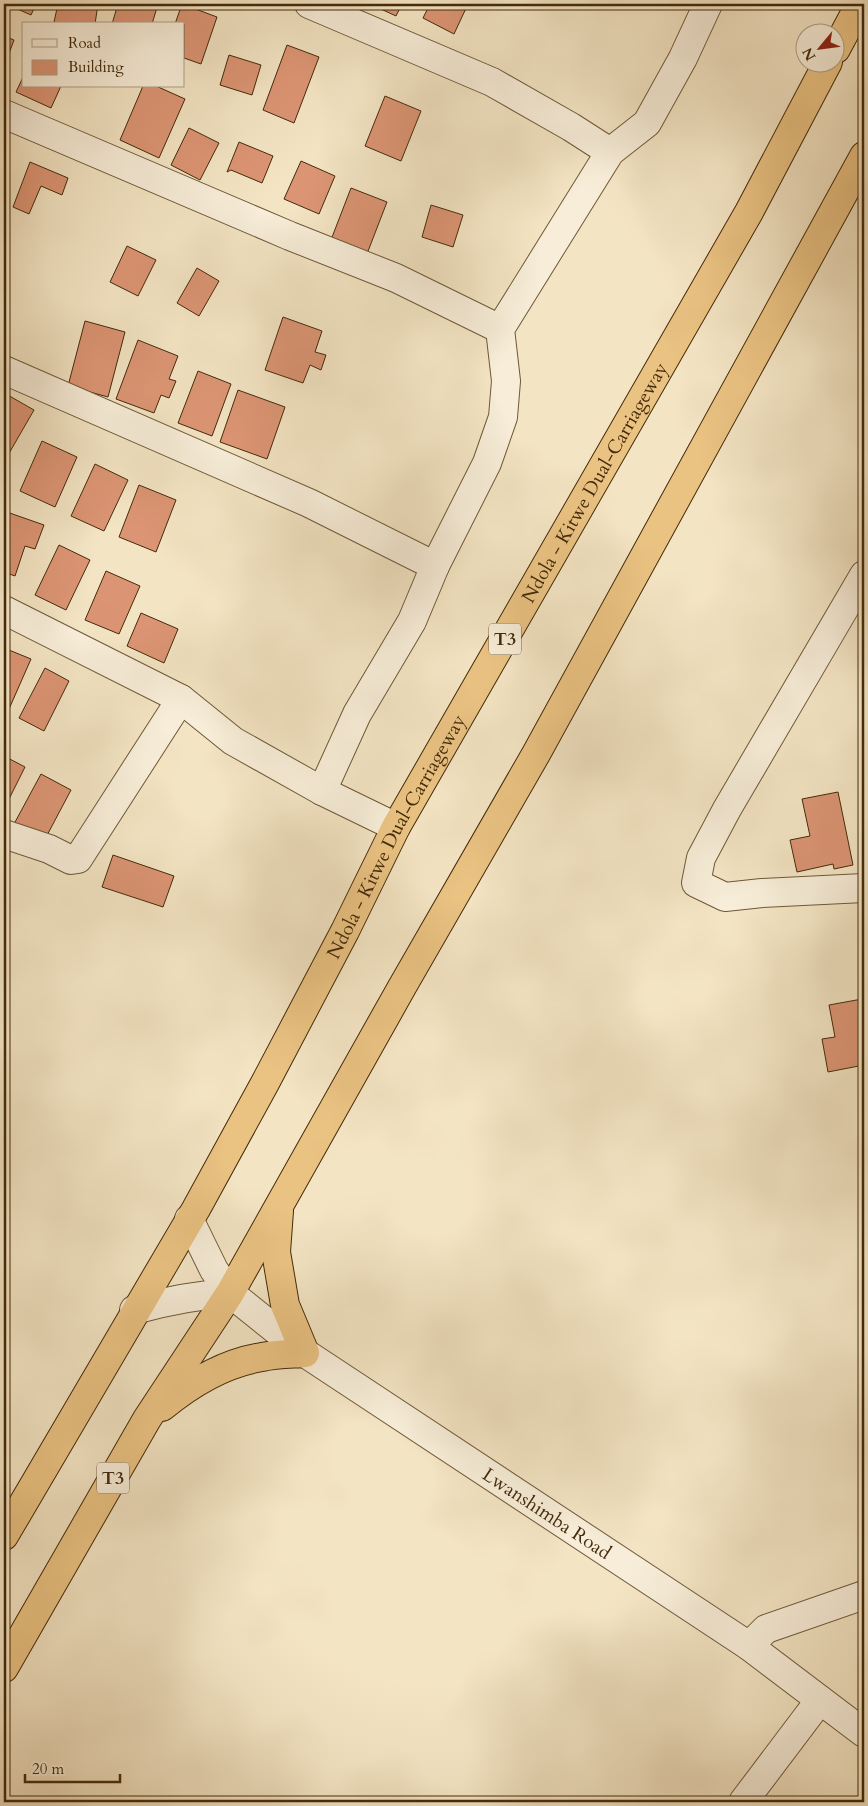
<svg xmlns="http://www.w3.org/2000/svg" width="868" height="1806" viewBox="0 0 868 1806" font-family="Cardo,serif">
  <rect width="100%" height="100%" fill="#f3e4c3"/>
  <filter id="stains"><feTurbulence type="fractalNoise" baseFrequency=".004" numOctaves="4"/><feColorMatrix values="0 0 0 0 .2 0 0 0 0 .09 0 0 0 0 .02 0 0 0 .5 -.17"/></filter>
  <radialGradient id="worn" r=".72"><stop offset=".6" stop-color="#630" stop-opacity="0"/><stop offset="1" stop-color="#630" stop-opacity=".3"/></radialGradient>
  <path fill="#dc9574" stroke="#432a0a" d="M6,4H36L31,15Z
    M58,4H98L95,24H63L54,22Z
    M118,4H158L152,24H112Z
    M182,4L217,17L201,64L184,58V24H175Z
    M370,4H402L396,16Z
    M430,4H468L454,34L423,18Z
    M4,36L14,40L4,67Z
    M287,45L319,57L294,123L263,110Z
    M229,55L261,65L252,95L220,85Z
    M24,75V86H61L51,108L16,92Z
    M143,86H156L185,99L159,158L120,140Z
    M385,96L421,111L401,161L365,146Z
    M189,128L219,143L200,180L171,165Z
    M239,142L273,156L262,183L231,170L227,172Z
    M301,161L335,176L319,214L284,199Z
    M30,162L68,178L62,195L41,186L29,214L13,207Z
    M351,188L387,202L365,259L329,245Z
    M431,205L463,215L453,247L422,237Z
    M127,246L156,260L138,296L110,282Z
    M197,268L219,281L199,316L177,303Z
    M283,317L322,331L315,352L326,355L321,370L310,365L303,383L265,370Z
    M85,321L125,332L108,397L68,386Z
    M138,340L178,356L169,379L176,381L169,398L161,395L154,413L116,399Z
    M198,371L231,384L212,436L178,423Z
    M238,390L285,407L267,459L220,442Z
    M6,394L34,410L4,462V397Z
    M42,441L77,457L55,507L20,491Z
    M95,464L128,480L104,531L71,516Z
    M139,485L176,500L156,552L119,537Z
    M4,511L44,525L35,549L25,546L15,576L4,572Z
    M59,545L90,560L66,610L35,595Z
    M106,571L140,586L119,634L85,620Z
    M141,613L178,629L164,663L127,646Z
    M4,648L31,659L9,709L4,707Z
    M45,668L69,681L44,731L19,718Z
    M4,756L25,767L4,809Z
    M41,774L71,790L44,841L14,824Z
    M838,792L853,865L834,869L833,864L797,872L790,840L810,836L802,799Z
    M113,855L174,876L163,907L102,887Z
    M862,999L864,1012V1065L828,1072L822,1039L835,1037L829,1005Z"/>
  <g fill="none" stroke-linecap="round" stroke-linejoin="round">
    <g stroke="#6f5838" stroke-width="30">
      <g id="minor">
        <path d="M309,4L492,82L571,127L610,152"/>
        <path d="M4,114L290,236L396,278L500,329"/>
        <path d="M4,370L309,503L435,566"/>
        <path d="M864,575L727,809L701,858L696,883L725,897L762,893L864,888"/>
        <path d="M4,610L181,699L233,741L322,791L396,827"/>
        <path d="M322,791L357,714L412,621L435,566L487,463L503,417L506,381L500,329L610,152L647,123L683,58L708,4"/>
        <path d="M4,834L49,849L71,860L78,859L181,699"/>
        <path id="s1" d="M189,1219L214,1270L230,1293L305,1353L749,1646L864,1733"/>
        <path d="M134,1310C166,1301 197,1295 230,1293"/>
        <path d="M749,1646L766,1629L864,1595"/>
        <path d="M743,1802L820,1700"/>
      </g>
    </g>
    <g stroke="#432a0a" stroke-width="30">
      <g id="highway">
        <path d="M836,49L860,4"/>
        <path d="M162,1407C191,1383 224,1363 262,1357C276,1354 291,1354 305,1353L285,1305L276,1252L279,1211"/>
        <path id="s2" d="M4,1536L196,1209L265,1083L345,931L396,827L749,212L828,62"/>
        <path d="M4,1668L147,1419L230,1293L402,987L536,754L864,156"/>
      </g>
    </g>
    <use href="#minor" stroke="#f7edd8" stroke-width="28"/>
    <use href="#highway" stroke="#eac282" stroke-width="28"/>
  </g>
  <g text-anchor="middle" stroke-width="4" stroke-linejoin="round" paint-order="stroke">
    <g fill="#f7edd8" stroke="#796448" stroke-width="1">
      <rect x="489" y="623.5" width="32" height="31" rx="4"/>
      <rect x="97" y="1462.5" width="32" height="31" rx="4"/>
    </g>
    <g font-size="18" font-weight="bold" fill="#432a0a">
      <text x="505" y="645">T3</text>
      <text x="113" y="1484">T3</text>
    </g>
    <g font-size="19" fill="#432a0a" stroke="#f7edd8">
      <text dy="7" stroke="none"><textPath href="#s2" startOffset="1208">Ndola - Kitwe Dual-Carriageway</textPath></text>
      <text dy="7" stroke="none"><textPath href="#s2" startOffset="802">Ndola - Kitwe Dual-Carriageway</textPath></text>
      <text dy="7" stroke="none"><textPath href="#s1" startOffset="471">Lwanshimba Road</textPath></text>
    </g>
  </g>
  <rect width="868" height="1806" fill="none" stroke="#f3e4c3" stroke-width="20"/>
  <rect x="5" y="5" width="858" height="1796" fill="none" stroke="#432a0a" stroke-width="2.5"/>
  <rect x="10" y="10" width="848" height="1786" fill="none" stroke="#432a0a"/>
  <rect x="22" y="22" width="162" height="65" fill="#f7edd8" stroke="#af9f86"/>
  <rect x="32" y="39" width="25" height="8" fill="#f7edd8" stroke="#af9f86"/>
  <text x="68" y="48" font-size="15" fill="#432a0a">Road</text>
  <rect x="32" y="60" width="25" height="15" fill="#dc9574" stroke="#af9f86"/>
  <text x="68" y="72" font-size="15" fill="#432a0a">Building</text>
  <g transform="translate(820 48) rotate(241)"><circle r="24" fill="#f7edd8" stroke="#af9f86"/>
  <path d="M0-4L9 19L0 12L-9 19Z" fill="#8f2418"/>
  <text y="-8" font-size="14" font-weight="bold" text-anchor="middle" fill="#432a0a">N</text>
  </g>
  <path d="M25 1774v8h95v-8" fill="none" stroke="#432a0a" stroke-width="2.5"/>
  <text x="32" y="1774" font-size="15" fill="#432a0a" stroke="#f7edd8" stroke-width="4" paint-order="stroke">20 m</text>
  <rect width="100%" height="100%" filter="url(#stains)"/>
  <rect width="100%" height="100%" fill="url(#worn)"/>
</svg>
